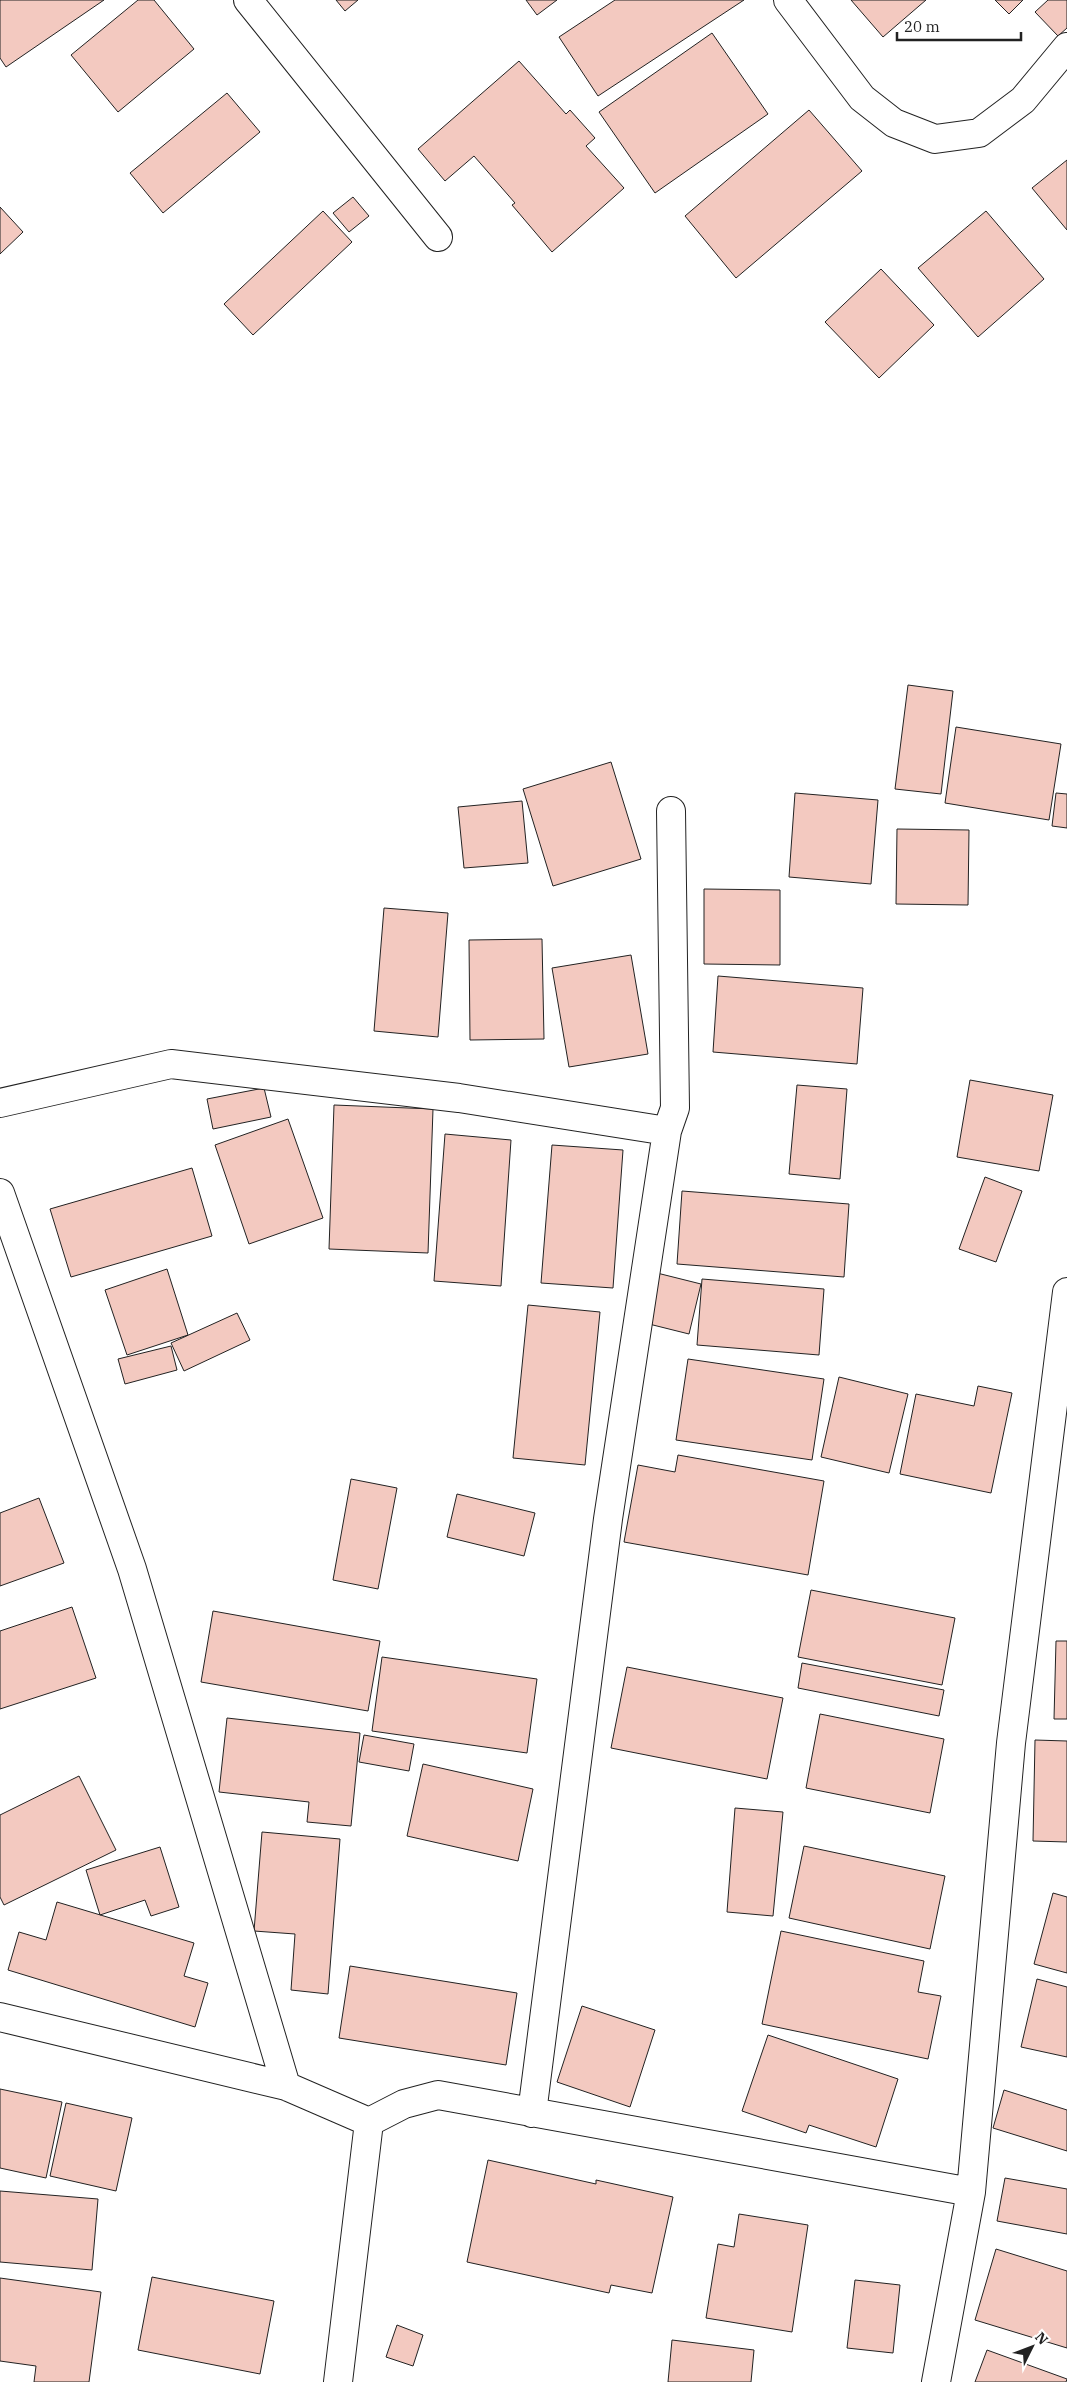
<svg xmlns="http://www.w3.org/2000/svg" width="1067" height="2382" viewBox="0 0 1067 2382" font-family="'IBM Plex Serif',serif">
  <rect width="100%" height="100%" fill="#fff"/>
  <path fill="#f3c9c0" stroke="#222" d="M0,0H104L6,67L0,58Z
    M138,0H154L194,49L118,112L71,55Z
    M336,0H358L345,11Z
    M526,0H557L537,15Z
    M615,0H744L598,96L559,37Z
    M851,0H926L883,37Z
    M995,0H1023L1009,14Z
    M1048,0H1067V28L1058,36L1035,12Z
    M712,33L768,114L655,193L599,112Z
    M519,61L566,114L570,110L595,138L586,146L624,188L552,252L512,205L515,203L474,156L445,181L418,149Z
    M227,93L260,132L163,213L130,173Z
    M809,110L862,171L736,278L685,216Z
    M1067,160V230L1032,188Z
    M353,197L369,216L349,232L333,213Z
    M0,207L23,232L0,254Z
    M323,211L352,242L253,335L224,304Z
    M986,211L1044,279L978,337L918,268Z
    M881,269L934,325L879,378L825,322Z
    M908,685L953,691L941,794L895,789Z
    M956,727L1061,744L1049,820L945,803Z
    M611,762L641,859L553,886L523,789Z
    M795,793L878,800L871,884L789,877Z
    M1056,793L1067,794V828L1052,826Z
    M522,801L528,863L464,868L458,807Z
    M897,829L969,830L968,905L896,904Z
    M704,889L780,890V965L704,964Z
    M384,908L448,913L438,1037L374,1031Z
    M542,939L544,1039L470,1040L469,940Z
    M631,955L648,1054L569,1067L552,968Z
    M718,976L863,988L857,1064L713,1052Z
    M970,1080L1053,1095L1039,1171L957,1157Z
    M797,1085L847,1089L840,1179L789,1174Z
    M264,1088L271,1117L213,1129L207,1099Z
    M334,1105L433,1109L428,1253L329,1249Z
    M288,1119L323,1218L249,1244L215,1145Z
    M445,1134L511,1140L501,1286L434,1281Z
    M552,1145L623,1150L613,1288L541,1283Z
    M192,1168L212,1236L71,1277L50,1209Z
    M985,1177L1022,1191L996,1262L959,1249Z
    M682,1191L849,1204L844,1277L677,1264Z
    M167,1269L188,1335L127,1355L105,1290Z
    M657,1273L701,1284L689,1334L645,1323Z
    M702,1279L824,1289L819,1355L697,1345Z
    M528,1305L600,1312L585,1465L513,1458Z
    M237,1313L250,1340L184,1371L171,1343Z
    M171,1346L177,1370L125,1384L118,1359Z
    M688,1359L824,1379L812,1460L676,1440Z
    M839,1377L908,1394L889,1473L821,1457Z
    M978,1386L1012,1393L991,1493L900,1474L916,1394L974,1406Z
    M678,1455L824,1481L808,1575L624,1542L638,1465L675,1472Z
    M351,1479L397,1488L378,1589L333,1580Z
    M457,1494L535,1513L524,1556L447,1537Z
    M39,1498L64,1563L0,1586V1513Z
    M811,1590L955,1618L942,1685L798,1657Z
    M72,1607L96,1678L0,1709V1631Z
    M213,1611L380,1641L368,1711L201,1682Z
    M1056,1641H1067V1719H1054Z
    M382,1657L537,1679L527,1753L372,1731Z
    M802,1663L944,1690L939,1716L798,1688Z
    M627,1667L783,1698L767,1779L611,1748Z
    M820,1714L944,1739L930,1813L806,1788Z
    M227,1718L360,1733L351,1826L307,1822L309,1802L219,1792Z
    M364,1735L414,1744L409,1771L359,1762Z
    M1035,1740L1067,1741V1842L1033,1841Z
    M423,1764L533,1789L518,1861L407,1836Z
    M79,1776L116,1850L4,1905L0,1897V1815Z
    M735,1808L783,1812L773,1916L727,1912Z
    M262,1832L340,1839L328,1994L291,1990L295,1934L254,1931Z
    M804,1846L945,1876L930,1949L789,1918Z
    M160,1847L179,1907L151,1916L145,1900L100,1915L86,1870Z
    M1053,1893L1067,1897V1973L1034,1964Z
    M57,1902L194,1943L184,1976L208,1983L195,2027L8,1970L19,1932L46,1940Z
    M781,1931L924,1961L918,1992L941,1996L928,2059L762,2024Z
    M350,1966L517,1993L506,2065L339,2038Z
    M1037,1979L1067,1987V2057L1021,2047Z
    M582,2006L655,2030L630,2107L557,2082Z
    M768,2035L898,2079L876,2147L809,2125L806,2133L742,2111Z
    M0,2089L62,2102L46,2178L0,2168Z
    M1004,2090L1067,2110V2151L993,2128Z
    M66,2103L132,2118L116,2191L50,2176Z
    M488,2160L596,2184V2180L673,2197L652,2293L611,2285L609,2293L467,2262Z
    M1005,2178L1067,2189V2234L997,2221Z
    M0,2191L98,2199L92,2270L0,2262Z
    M739,2214L808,2225L792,2332L706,2318L718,2244L734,2247Z
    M996,2249L1067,2271V2348L975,2320Z
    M152,2277L274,2301L260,2374L138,2350Z
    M0,2278L101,2292L89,2382H34L36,2366L0,2361Z
    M855,2280L900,2285L893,2353L847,2348Z
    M397,2325L423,2335L413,2366L386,2357Z
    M672,2340L754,2350L751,2382H668Z
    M987,2350L1067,2379L1066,2382H975Z"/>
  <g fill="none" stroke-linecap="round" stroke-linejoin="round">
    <g stroke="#222" stroke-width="30">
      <path id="street" d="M248,0L438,237
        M788,0L862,98L894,123L935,139L979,133L1023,100L1067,47
        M0,1103L171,1064L459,1098L667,1131
        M0,1193L132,1569L286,2086
        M0,2017L286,2086L369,2122
        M532,2113L608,1519L667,1131L675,1108L671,811
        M369,2122L404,2104L438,2095L971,2192
        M338,2382L369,2122
        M936,2382L971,2192L1011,1743L1067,1292"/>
    </g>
    <use href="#street" stroke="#fff" stroke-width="28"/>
  </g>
  <g transform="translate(1032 2347) rotate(48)" stroke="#ffffff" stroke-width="4" paint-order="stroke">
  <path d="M0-4L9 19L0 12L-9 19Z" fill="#222222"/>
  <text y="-8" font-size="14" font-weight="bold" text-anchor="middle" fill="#222222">N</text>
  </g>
  <path d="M897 32v8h124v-8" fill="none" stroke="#222222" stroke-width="2.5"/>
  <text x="904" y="32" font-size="15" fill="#222222" stroke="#ffffff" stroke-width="4" paint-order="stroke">20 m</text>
</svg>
